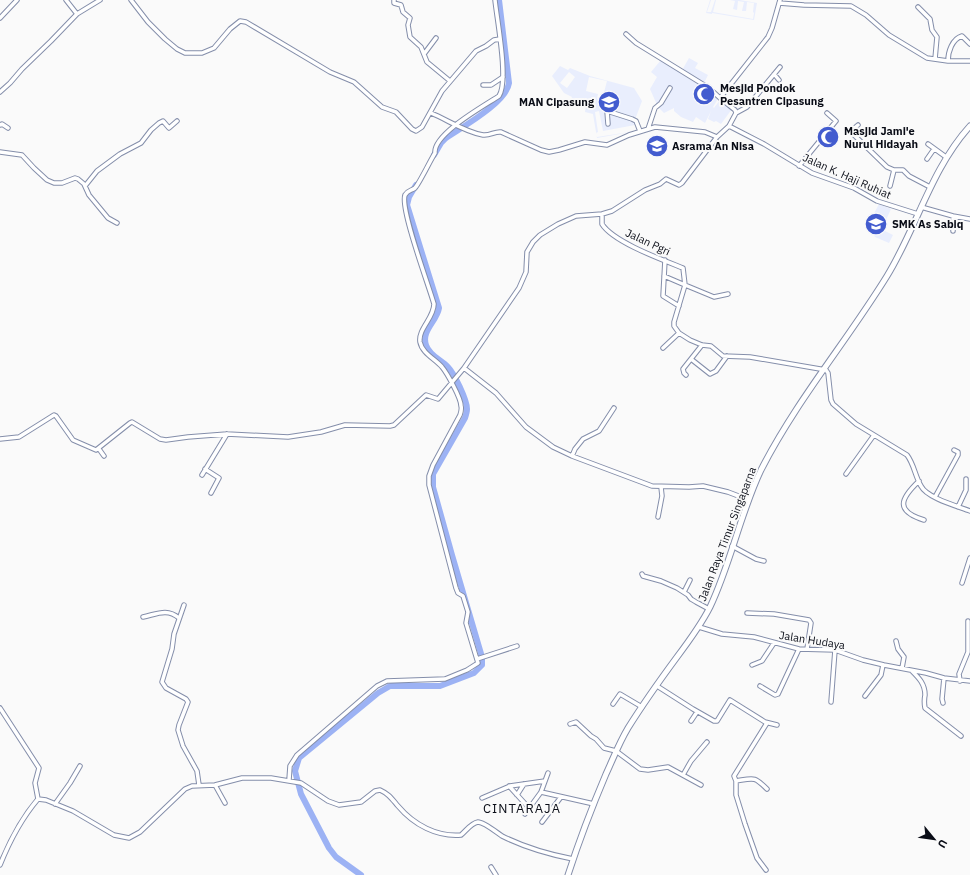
<svg xmlns="http://www.w3.org/2000/svg" width="970" height="875" viewBox="0 0 970 875" font-family="'IBM Plex Sans',sans-serif">
  <rect width="100%" height="100%" fill="#fafafa"/>
  <path fill="#e9eefd" fill-rule="evenodd" d="M710,0H711L707,12H711L715,0H716L713,12L753,19L754,13L753,12L754,3L747,2L746,11H742L744,2L738,1L737,10L733,9L735,1L730,0H740L757,3L754,20L712,13V14L706,13Z
    M689,58L698,63L695,68L708,75L703,85L719,97L713,107L714,108L720,100L732,109L721,124L716,121L714,122L708,119L711,111L705,123L696,117L693,122L681,117L674,111V108L664,113L658,107L650,89L657,77L651,72L661,60L681,72Z
    M560,66L568,70L570,68L590,76L634,88L642,101L636,117V131L597,138L593,114L585,112L586,105L578,103L575,106L569,103L572,97L564,93L552,76ZM569,72L575,77L567,88L560,83ZM589,77L607,81L602,100L597,99L598,94L586,91ZM599,111L603,131L635,125L636,131L597,137L596,133L598,132L595,112Z
    M658,138L663,139L662,142L664,143V150L661,154L648,153L652,140L657,141Z
    M879,204L891,209L886,220L888,225L883,230L893,235L889,243L875,237L870,228L875,224L870,221Z"/>
  <g fill="none" stroke-linecap="round" stroke-linejoin="round">
    <path stroke="#9cb2f4" stroke-width="6" d="M434,155L441,143L446,138C462,127 506,103 509,83L499,0
      M361,875L336,857L329,848L301,794L295,771L299,758L378,693L390,686H440L474,673L482,665V657L452,555L433,487V474L465,418C466,415 467,412 467,409C467,400 454,373 448,367C441,360 429,355 426,345C421,331 437,321 439,308L407,205L409,197L416,185"/>
    <g stroke="#848eaa" stroke-width="5.5">
      <path id="street" d="M66,0L77,14
        M131,0L148,22L165,39L177,49L185,53H202L214,48L230,29L240,21L246,22L330,72L354,82L382,107L396,112L412,129L416,131L422,127L442,91L476,51L486,46L494,40L500,39
        M394,0V3L401,5L403,12L410,18L408,25L410,37L421,47L427,62L450,81
        M779,3L804,5L851,6L866,15L889,35L927,58L948,61H970
        M918,7L930,19L932,30L937,37L935,59
        M0,18L17,0
        M626,34L636,43L709,88L720,98
        M424,54L436,38
        M948,61C948,52 952,39 962,36L970,44
        M774,74L779,80
        M483,85H491L503,77
        M0,92L10,83L22,69L51,41L77,14L100,0
        M610,96L607,107V111L632,119L636,121L640,131
        M607,111L608,124
        M431,113C448,120 465,132 483,135C490,136 495,131 501,132L541,150L549,152L559,150L585,142L607,145L629,135L655,127L705,132L717,137
        M736,113L747,107L780,67
        M0,125L2,124L8,128
        M858,125L852,130L853,134L887,167L894,170H903L909,176L930,187
        M729,126L764,144L812,173L854,188L877,201L918,214
        M648,129L655,108L661,103L670,88
        M928,144L946,157
        M0,152L22,155L34,168L47,180L54,183H62L75,178L78,179L84,184L89,195L108,218L117,223
        M927,159L934,149
        M799,166L836,121L827,113
        M85,186L97,171L120,154L141,143L151,130L159,123L163,121L169,128L177,121
        M890,186L894,170
        M921,207L953,216L970,219
        M602,214V224C613,242 663,260 683,268L685,285L714,297L728,294
        M953,231V216
        M665,260L663,296L679,306
        M664,276L685,285L674,322V326L679,333L690,340L702,345L711,346L723,356L750,357L826,370L828,373L831,400L833,404L856,424L907,455C914,464 915,476 921,486C927,498 957,506 970,511
        M663,348L679,333
        M691,359L710,374L716,371L727,356
        M464,368L519,288L526,272L527,252L533,242L540,235L558,224L576,216L602,214L612,211L645,190L660,184L666,179L679,185L682,183L717,137L729,126L736,113L735,110L720,98L768,37L772,28L780,0
        M686,375L684,373L683,369L702,345
        M0,439L19,437L54,415L56,416L73,440L96,450L130,423L132,422L160,439L166,440L188,437L227,434L288,437L321,432L345,425L390,426L394,425L426,395L438,399L464,368L496,393L526,427L553,447L572,456L652,486L689,487L703,486L728,492L749,500
        M99,449L104,456
        M572,456L575,449L583,439L599,431L614,408
        M205,469L219,478L211,493
        M846,474L874,435
        M202,475L227,434
        M919,481C900,499 895,511 924,520
        M935,497L958,455V452L954,450
        M958,507L966,490V479
        M658,517L662,496L661,487
        M732,546L756,559L764,561
        M642,574L643,576L661,581L677,588L688,595L691,599L696,602L709,609
        M962,583L970,558
        M684,592L690,580
        M184,605L174,634L172,649L162,682L166,688L186,699L188,702L179,725L178,730L183,746L197,771L199,785
        M747,613L774,614L809,620L811,623L807,649
        M143,617C157,614 167,608 179,618
        M699,627L722,634L754,637L799,649L835,650L863,660L884,665L926,673L944,678L970,681
        M896,641L898,649L904,657L902,668
        M477,659L517,646
        M752,665L762,661L774,643
        M912,671C919,678 925,684 925,695C924,700 924,703 925,708L961,736
        M960,681L959,674L968,652V621
        M657,686L693,709L714,721H717L730,700L765,722L777,725
        M760,686L775,695L778,694L799,649
        M865,696L881,675L883,665
        M831,702L835,650
        M943,703L942,699L944,678
        M613,704L620,694L642,707
        M0,708L39,768L35,783L38,799
        M691,721L697,712
        M570,724L576,722L591,736L596,739L604,748L616,751L640,769L648,770L668,767L701,785
        M683,775L691,761L707,742
        M289,780L290,766L297,755L377,686L387,681L445,679L467,670L478,663L466,623L468,612L463,596L458,593L456,588L429,485V476L433,465L460,415C461,412 462,409 461,406C461,398 447,373 442,367C435,359 422,353 420,342C418,329 434,318 434,304C429,286 400,209 405,195C408,190 411,191 415,188C419,184 431,159 435,153C433,134 484,106 499,96C509,81 497,20 495,0
        M736,781C754,778 754,776 767,789
        M215,785L225,803
        M509,786L529,808
        M541,792L548,773
        M517,795L524,784
        M482,798L510,786L545,781
        M55,804L70,783L80,766
        M525,814L541,792L594,804
        M542,822L561,797
        M0,865C10,840 21,819 38,799L46,800L73,811L114,835L129,838L140,832L185,789L192,786L215,785L242,778H271L301,783L328,801L339,805L361,802L375,791L380,790C389,794 392,799 398,806C414,825 437,837 461,835C466,831 471,823 478,822C484,822 496,832 502,836C526,848 547,854 573,859
        M491,867L496,875
        M766,870L757,858L745,824L736,795V781L734,776L767,723"/>
    </g>
    <g stroke="#848eaa" stroke-width="7">
      <path id="primary" d="M568,875C579,841 592,807 606,774C613,759 619,743 628,728C643,704 660,680 677,657C689,641 701,625 710,607C731,563 740,514 761,470C796,401 847,341 887,276C917,227 931,169 970,126"/>
    </g>
    <use href="#street" stroke="#fff" stroke-width="3.5"/>
    <use href="#primary" stroke="#fff" stroke-width="5"/>
  </g>
  <defs>
    <g id="mosque-disc" transform="scale(1.15)"><circle r="9.5" fill="#435ccf" stroke="#fafafa"/><path d="M3.5-4.9A6 6 0 1 0 3.5 4.9A5 5 0 1 1 3.5-4.9Z" fill="#fff"/></g>
    <g id="school-disc" transform="scale(1.15)"><circle r="9.5" fill="#435ccf" stroke="#fafafa"/><path d="M0-5L7-2L0 1L-7-2ZM-4 1L0 2.5L4 1V4Q0 6-4 4Z" fill="#fff"/></g>
  </defs>
  <g fill-rule="evenodd">
    <use href="#mosque-disc" x="704" y="94"/>
    <use href="#school-disc" x="609" y="102"/>
    <use href="#mosque-disc" x="828" y="137"/>
    <use href="#school-disc" x="657" y="146"/>
    <use href="#school-disc" x="876" y="224"/>
  </g>
  <g text-anchor="middle" stroke-width="4" stroke-linejoin="round" paint-order="stroke">
    <g font-size="11" font-weight="bold" fill="#090c16" stroke="#fafafa" text-anchor="start">
      <text x="720" y="92">Mesjid Pondok<tspan x="720" dy="13">Pesantren Cipasung</tspan></text>
      <text x="594" y="106" text-anchor="end">MAN Cipasung</text>
      <text x="844" y="135">Masjid Jami'e<tspan x="844" dy="13">Nurul Hidayah</tspan></text>
      <text x="672" y="150">Asrama An Nisa</text>
      <text x="892" y="228">SMK As Sabiq</text>
    </g>
    <g font-size="11" fill="#090c16" stroke="#fafafa">
      <text transform="translate(847 176) rotate(24)" y="4">Jalan K. Haji Ruhiat</text>
      <text transform="translate(648 242) rotate(25)" y="4">Jalan Pgri</text>
      <text transform="translate(727 534) rotate(-69)" y="4">Jalan Raya Timur Singaparna</text>
      <text transform="translate(812 640) rotate(9)" y="4">Jalan Hudaya</text>
    </g>
    <g font-size="13" letter-spacing="1" fill="#090c16" stroke="#fafafa">
      <text x="522" y="813">CINTARAJA</text>
    </g>
  </g>
  <g transform="translate(934 839) rotate(119)" stroke="#fafafa" stroke-width="3" paint-order="stroke">
  <path d="M0-3L7 15L0 10L-7 15Z" fill="#090c16"/>
  <text y="-6" font-size="11" font-weight="bold" text-anchor="middle" fill="#090c16">U</text>
  </g>
</svg>
